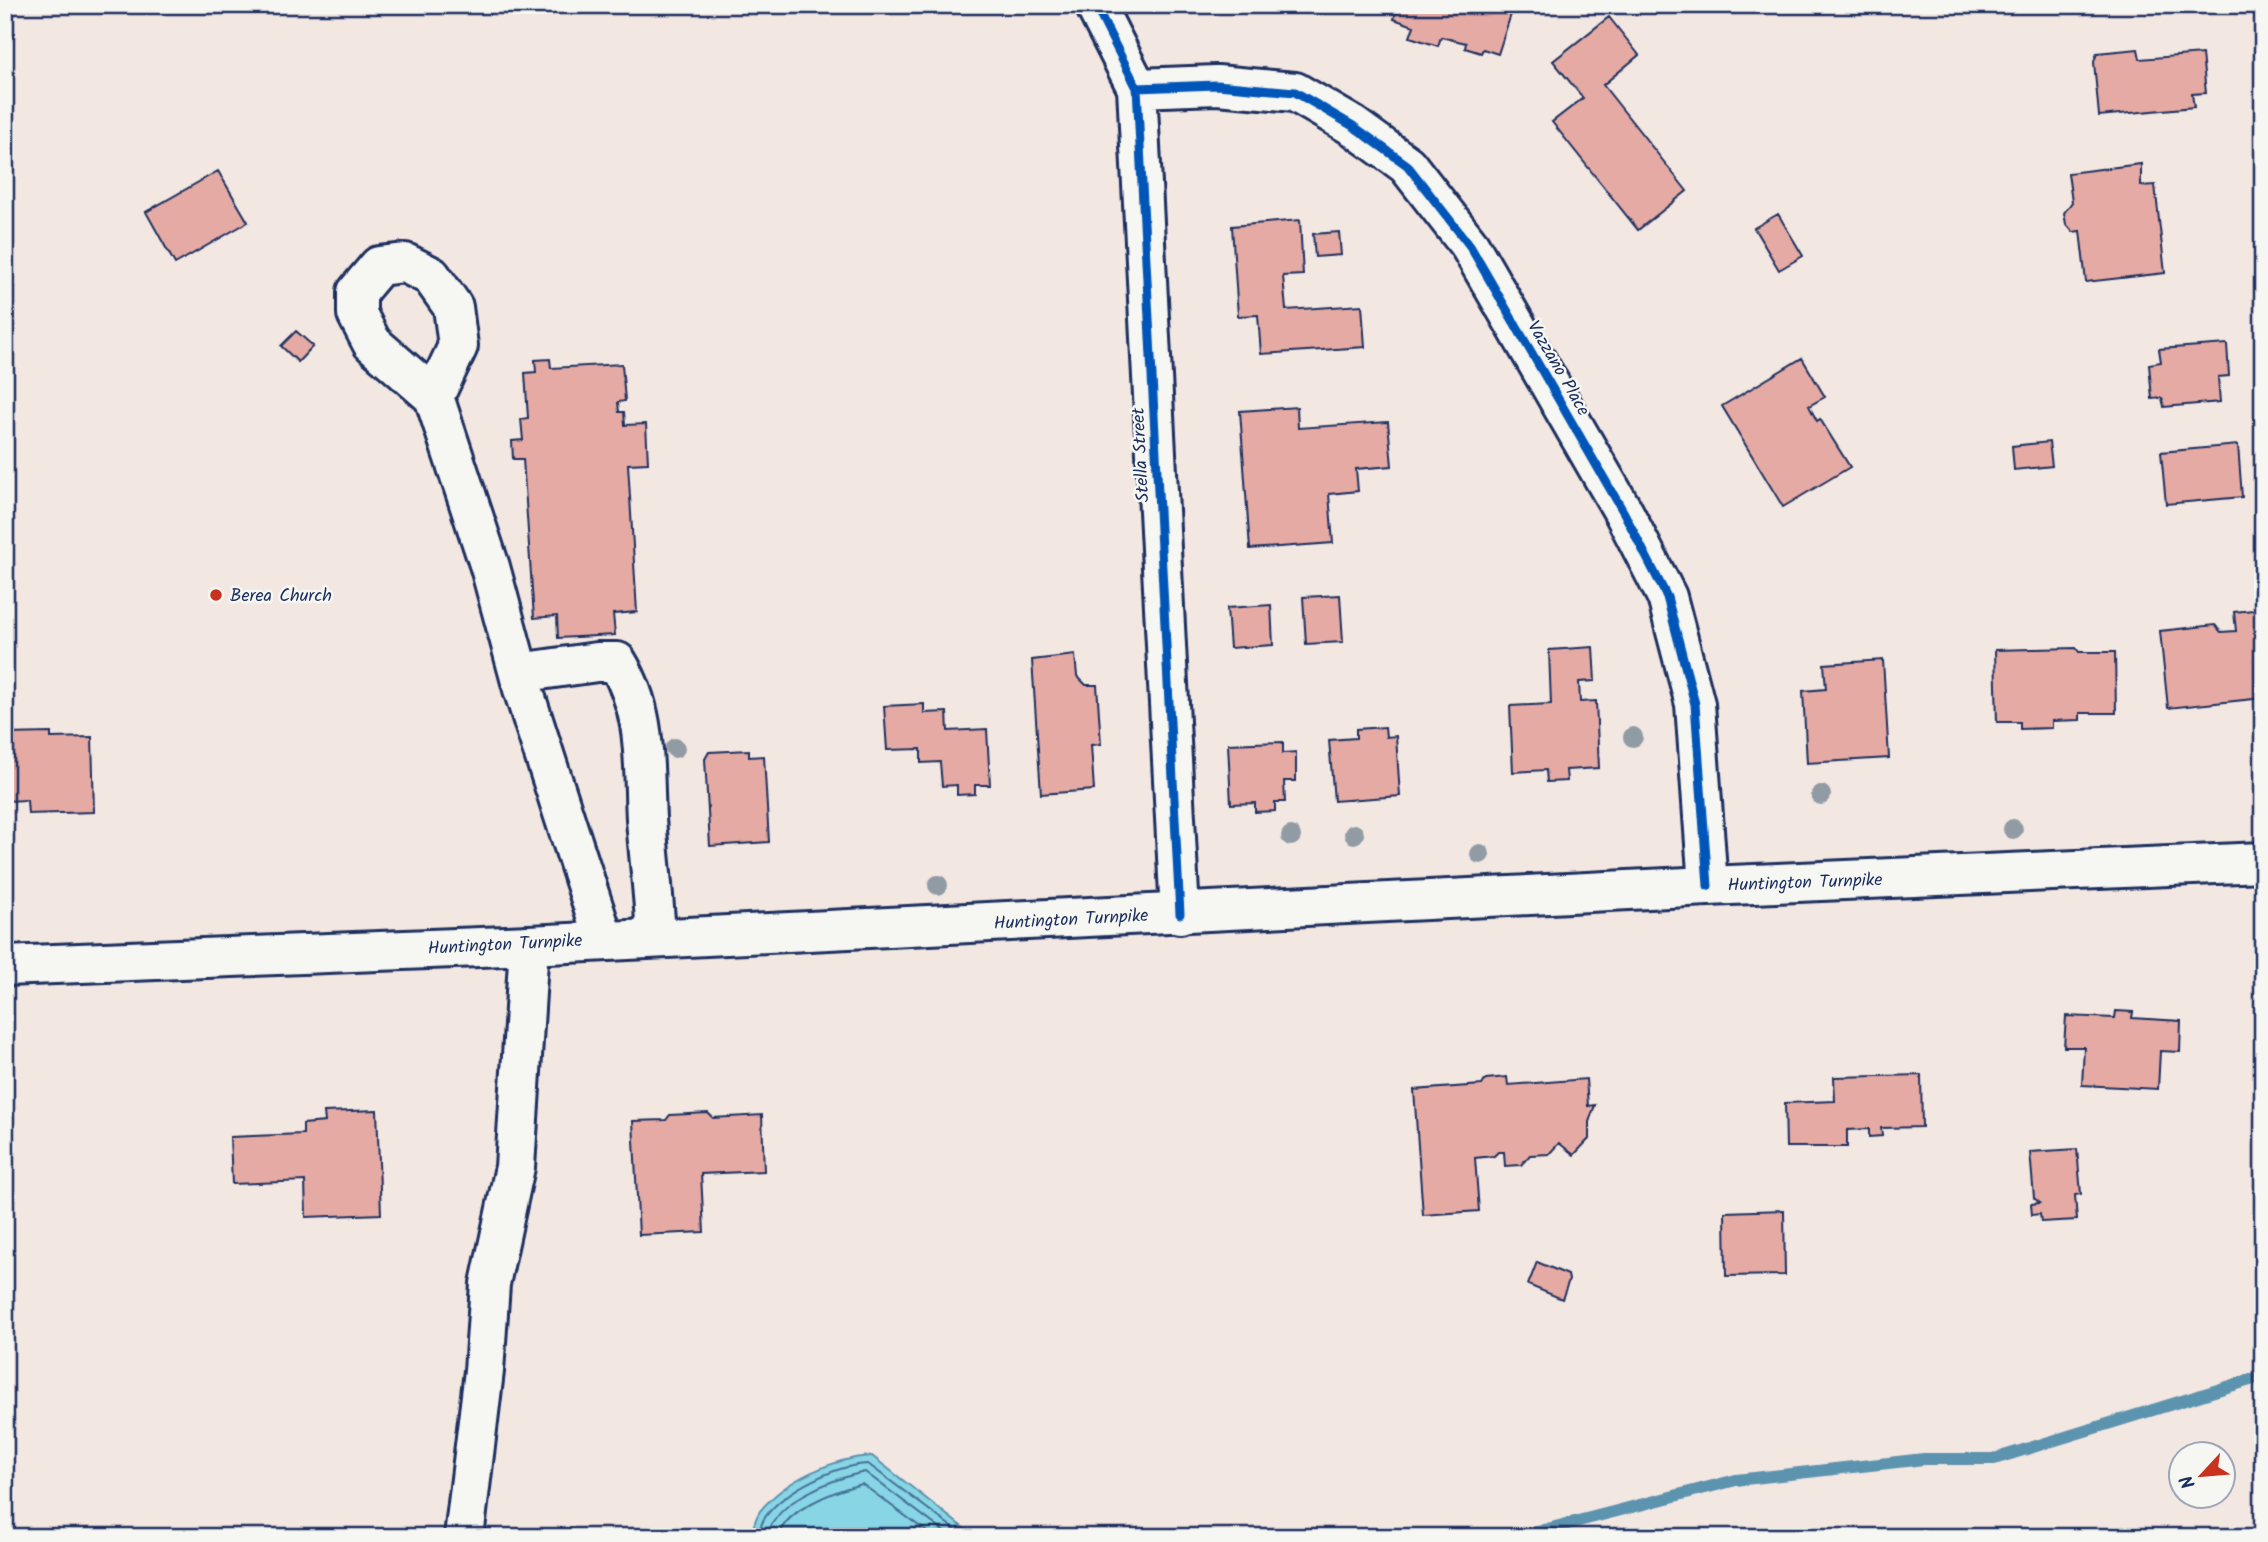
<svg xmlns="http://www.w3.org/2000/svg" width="2268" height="1542" viewBox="0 0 2268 1542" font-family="Kalam,sans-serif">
  <rect width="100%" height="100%" fill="#f3e7e2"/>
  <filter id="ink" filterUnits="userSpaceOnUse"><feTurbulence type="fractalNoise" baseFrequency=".0143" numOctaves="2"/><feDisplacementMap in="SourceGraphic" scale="14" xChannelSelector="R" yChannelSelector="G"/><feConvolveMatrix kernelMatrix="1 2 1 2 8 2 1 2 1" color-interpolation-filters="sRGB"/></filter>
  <g filter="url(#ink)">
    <path fill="#87d5e5" stroke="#5c93af" stroke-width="2" d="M872,1456L975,1537H751C753,1528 755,1518 760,1511C785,1480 833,1458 872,1456Z"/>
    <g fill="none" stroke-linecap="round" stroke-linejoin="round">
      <path stroke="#467194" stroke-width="2" d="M758,1537C760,1530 761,1522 766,1516C785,1490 836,1465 868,1464L965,1537
        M767,1537C775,1500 832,1479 865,1472L951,1537
        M778,1537C785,1509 837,1490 862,1484L934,1537"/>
      <path stroke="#5c93af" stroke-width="12" d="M1517,1537L1736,1480L1924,1459H1994L2263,1376"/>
    </g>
    <path fill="#e5aaa3" stroke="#1b2f5e" stroke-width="2" d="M1398,5H1514L1498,54L1483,49L1481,53L1465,48L1466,43L1441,37L1438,46L1410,37L1414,26L1394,19Z
      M1609,17L1639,55L1603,85L1687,191L1638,230L1552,122L1583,98L1553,61Z
      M2138,49L2140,59L2202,54L2206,93L2192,94L2194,107L2099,116L2094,62L2097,53Z
      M2141,164V186L2155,185L2165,273L2086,282L2080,231L2073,232L2066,224L2064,213L2072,202L2068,173Z
      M218,171L248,222L175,264L146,212Z
      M1778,214L1803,256L1779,270L1754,228Z
      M1300,220L1303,275L1283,276L1286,310L1362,305L1365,347L1261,354L1258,315L1238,316L1232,226Z
      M1339,232L1341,255L1315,257L1313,234Z
      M296,331L313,346L298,362L281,346Z
      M2227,344L2229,376L2218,377L2220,402L2164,407L2162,398L2152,399L2149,364L2161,362L2159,349Z
      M1802,358L1825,397L1809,406L1817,421L1820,419L1850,467L1783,507L1722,406Z
      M550,359L551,368L622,364L625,401L618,402L619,412H624L625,425L646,424L648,463L628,464L637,612L613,614L615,635L558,638L557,616L534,618L523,459H513L512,441L523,440L521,419L528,418L525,373L536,372L535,360Z
      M1297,407L1298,428L1388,422L1392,466L1356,469L1358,491L1329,494L1333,543L1250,549L1240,411Z
      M2049,442L2052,466L2014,470L2012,446Z
      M2238,445L2242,497L2166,504L2161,452Z
      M1340,595L1343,642L1306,644L1303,597Z
      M1271,605L1273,645L1230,648L1227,608Z
      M2263,609V698L2168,708L2160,631L2215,625L2221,632L2236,631L2234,612Z
      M1593,647L1595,681L1579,682L1580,702L1596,701L1599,768L1566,770L1567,781L1547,782L1546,770L1513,772L1510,706L1551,704L1549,650Z
      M2076,648L2079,652H2115L2116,713H2080V720L2052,721V728L2020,729V722H1997L1995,650Z
      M1075,655L1077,676L1086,685H1097L1101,744L1091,745L1094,790L1041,794L1032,660Z
      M1883,660L1889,758L1807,763L1803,691L1826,689L1824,664Z
      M924,704V713L947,712L948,731L987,729L990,785H975V794L957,795V785L942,786L940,762L921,763V749L887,750L884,706Z
      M1385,727L1386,737L1396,736L1400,796L1334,801L1329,740L1356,738V729Z
      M51,733V738L92,737L94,812L28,814L27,800L5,801V734Z
      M1283,742V753L1296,752V781H1284L1285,802H1275V811L1255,812V803L1231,804L1228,744Z
      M749,750V757L764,756L769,842L710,846L705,759L709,752Z
      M2116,1011L2133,1012L2132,1018L2181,1021L2180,1052L2160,1051L2158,1089L2082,1085L2084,1047H2064L2066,1016L2115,1018Z
      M1921,1075L1922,1127L1881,1128L1882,1136L1869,1137V1129L1847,1130V1147H1786L1785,1103L1835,1101L1834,1077Z
      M1507,1077L1508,1085L1586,1079L1588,1106L1595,1105L1589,1122V1139L1574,1155L1559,1143L1549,1154L1530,1155L1521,1165L1505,1166L1504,1152H1498L1494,1156L1475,1158L1479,1211L1423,1215L1414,1090L1482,1085L1486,1079Z
      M377,1110L381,1214L306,1217L305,1181L232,1184L230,1137L303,1134V1124L325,1122L324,1112Z
      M708,1113L713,1118L762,1115L764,1171L701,1174L704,1232L639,1235L633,1121L666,1120L670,1115Z
      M2077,1149L2081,1194L2075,1195L2077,1220L2041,1222L2040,1214L2032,1215L2031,1204L2040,1203L2034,1198L2030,1152Z
      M1784,1210L1785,1275L1726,1276L1725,1212Z
      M1537,1262L1568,1275L1569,1280L1562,1299L1528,1285Z"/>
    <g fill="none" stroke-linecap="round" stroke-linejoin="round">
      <g stroke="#1b2f5e" stroke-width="44">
        <path id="minor" d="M1095,5L1137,88L1180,914
          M1137,88L1217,85L1295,92L1353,126L1407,165L1470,246L1624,513L1667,597L1695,704L1708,886
          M434,397L458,346L453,307L431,276L405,263L379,266L357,292V314L372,343L434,397L490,567L523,689L604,940
          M519,673L597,662H617C648,713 643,762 646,819C649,858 654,897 656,937
          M464,1537L484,1371L490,1284L515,1167L529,945"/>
      </g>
      <g stroke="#1b2f5e" stroke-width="44">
        <path id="major" d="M5,966L529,945L1708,886L2263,862"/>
      </g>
      <use href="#minor" stroke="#f6f6f2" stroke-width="38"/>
      <use href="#major" stroke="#f6f6f2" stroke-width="38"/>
      <g stroke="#f6f6f2" stroke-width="13">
        <path id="cycleway" d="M1095,5L1137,88L1180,914
          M1137,88L1217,85L1295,92L1353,126L1407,165L1470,246L1624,513L1667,597L1695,704L1708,886"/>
      </g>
      <use href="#cycleway" stroke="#0057b8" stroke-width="9"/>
    </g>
    <g fill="#909ba4">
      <circle cx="1633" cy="737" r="10"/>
      <circle cx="675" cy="748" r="10"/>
      <circle cx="1821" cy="795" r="10"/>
      <circle cx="2013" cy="829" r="10"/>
      <circle cx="1354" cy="834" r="10"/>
      <circle cx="1291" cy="836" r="10"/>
      <circle cx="1480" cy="854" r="10"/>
      <circle cx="938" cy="885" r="10"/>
    </g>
  </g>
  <circle fill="#c8321e" stroke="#f6f6f2" stroke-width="2.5" cx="216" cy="595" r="7"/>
  <g text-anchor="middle" stroke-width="5" stroke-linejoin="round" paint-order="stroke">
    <g font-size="18" fill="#1b2f5e" stroke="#f6f6f2">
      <text transform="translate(1559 368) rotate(60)" y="6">Vazzano Place</text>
      <text transform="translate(1140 455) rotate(-93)" y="6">Stella Street</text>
      <text transform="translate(1805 882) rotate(-2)" y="6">Huntington Turnpike</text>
      <text transform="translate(1071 919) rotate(-3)" y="6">Huntington Turnpike</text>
      <text transform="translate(505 944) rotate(-3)" y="6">Huntington Turnpike</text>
    </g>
    <g font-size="18" fill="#1b2f5e" stroke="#f6f6f2" text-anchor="start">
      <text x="230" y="601">Berea Church</text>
    </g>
  </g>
  <rect width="2268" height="1542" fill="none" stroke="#f6f6f2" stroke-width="28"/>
  <rect x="14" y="14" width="2240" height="1514" fill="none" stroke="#1b2f5e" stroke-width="2.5" filter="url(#ink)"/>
  <g transform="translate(2202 1475) rotate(244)"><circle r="33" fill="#f6f6f2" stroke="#9ea6b7" stroke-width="2"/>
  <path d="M0-5L12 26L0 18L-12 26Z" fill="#c8321e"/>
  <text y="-10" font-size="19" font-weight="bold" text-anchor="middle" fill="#1b2f5e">N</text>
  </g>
</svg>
